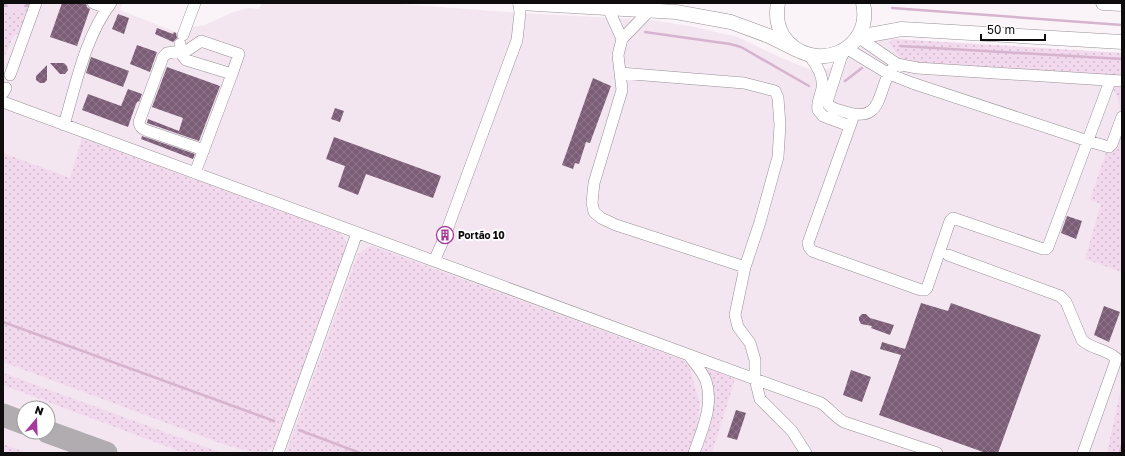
<svg xmlns="http://www.w3.org/2000/svg" width="1125" height="456" viewBox="0 0 1125 456" font-family="'Golos Text',sans-serif">
  <defs>
    <pattern id="grass-dots" width="8" height="8" patternUnits="userSpaceOnUse"><rect width="8" height="8" fill="#f2d9ed"/><path d="M2 2h.1M6 6h.1" fill="none" stroke="#ceb9ca" stroke-width="1.8" stroke-linecap="round"/></pattern>
    <pattern id="forest-firs" width="22" height="20" patternUnits="userSpaceOnUse"><rect width="22" height="20" fill="#f2d9ed"/><path d="M5 1l3.5 6h-7zM16 11l3.5 6h-7z" fill="#ceb9ca"/></pattern>
    <pattern id="building-cross-hatch" width="8" height="8" patternUnits="userSpaceOnUse"><rect width="8" height="8" fill="#7c5d77"/><path d="M0 0l8 8M0 8l8-8" fill="none" stroke="#8e788a"/></pattern>
  </defs>
  <rect width="100%" height="100%" fill="#faf4f9"/>
  <path fill="#f3e6f0" fill-rule="evenodd" d="M3,3H118L122,4L120,10L186,36L190,27L205,25L231,13L248,8L259,9L262,3H387L520,13L651,20L695,27L738,37L779,57L814,71L828,69L867,43L892,34L894,39L1122,53V453H3ZM24,408H48V432H24Z"/>
  <path fill="url(#grass-dots)" d="M29,9L19,33L13,37L3,60V12Z
    M894,39L1122,53V76L902,61L889,43Z
    M1122,79V272L1085,259L1101,204L1090,200L1120,111C1119,97 1117,92 1106,82Z
    M82,138L340,233C346,239 347,243 346,252L273,448C259,456 239,449 223,444L3,362V153L70,178Z
    M372,246L688,362L700,404L697,427L689,453H286L358,254L365,249Z
    M704,367L735,379L712,453H697L707,427Z
    M3,373L222,453H186L171,448L3,385Z
    M1122,384V453H1107Z
    M3,444L27,453H3Z"/>
  <path fill="url(#forest-firs)" d="M3,3H30L29,9L3,12Z"/>
  <g fill="none" stroke-linecap="round" stroke-linejoin="round">
    <path stroke="#d6b3cf" stroke-width="2.5" d="M892,8L1122,25
      M645,32L730,44L741,47L809,86
      M900,46L1122,59
      M845,81L862,68
      M3,322L274,421
      M299,430L360,453
      M1120,453L1122,445"/>
    <path stroke="#b0acaf" stroke-width="23" d="M3,415L24,423
      M48,432L106,453"/>
  </g>
  <path fill="url(#building-cross-hatch)" d="M62,3H86L87,7L90,9L77,46L50,37Z
    M118,14L129,18L124,34L112,29Z
    M157,28L173,34L174,32L176,33L177,38L173,42L155,34Z
    M137,45L157,52L150,72L130,64Z
    M91,57L129,71L123,87L86,73Z
    M50,63H64L67,66L68,70L65,74H60Z
    M47,65V80L44,83H40L36,80V76Z
    M167,67L220,86L199,141L147,123L148,119L179,131L183,118L152,107Z
    M593,78L611,86L590,143L586,142L579,164L575,163L573,169L562,165Z
    M128,89L142,94L139,102L138,101L136,104L128,127L82,110L88,94L121,106Z
    M335,108L344,111L340,122L331,119Z
    M142,136L195,154L193,159L141,139Z
    M334,137L441,176L433,198L366,174L358,195L338,187L345,166L326,159Z
    M1067,216L1082,221L1076,239L1061,233Z
    M921,303L948,311L951,303L1041,335L998,453H986L879,415L901,355L880,349L882,342L905,349Z
    M1104,306L1120,312L1109,342L1094,335Z
    M862,314H866L870,318L894,325L890,335L871,328L872,326L861,324L859,320V317Z
    M851,370L871,377L862,402L843,395Z
    M736,410L746,413L737,440L727,437Z"/>
  <g fill="none" stroke-linecap="round" stroke-linejoin="round">
    <g stroke="#969095" stroke-width="12">
      <path id="minor" d="M93,3L107,8
        M608,8L622,39
        M649,11L622,39L618,55L622,90L594,183L592,203L594,212L601,218L616,225L745,267
        M183,35L195,3
        M858,37L897,64
        M180,44C180,51 181,55 186,60L232,74L239,54L201,41L188,50L167,53L163,57L139,122C140,128 143,129 148,131L204,150
        M809,55C816,64 824,77 822,88C821,96 816,102 818,110L823,116L850,126
        M620,73L744,83L775,91L778,98L780,125L778,157L760,222L745,267L735,315L738,327L750,343L755,360V379L760,399L792,431L806,453
        M10,75L36,3
        M1122,81L917,68L897,64C874,83 889,127 842,111C836,109 829,108 827,102L841,58L846,48L889,74L912,83L1088,141L1109,147L1112,144L1122,117
        M3,93L6,88
        M3,102L689,355C694,363 703,372 706,381C714,405 702,430 694,453
        M854,115L808,243L809,247L812,251L921,290H925L927,288L950,221L953,218L1043,249H1046L1048,247L1110,81
        M64,125C76,84 85,37 111,3
        M195,173L232,74
        M447,230L517,40L520,13L519,3
        M948,255L1060,296L1066,302L1082,340C1091,349 1106,349 1116,358L1115,363L1083,453
        M434,261L443,241
        M689,355L821,403C830,409 835,417 844,422L937,453
        M278,453L357,233"/>
    </g>
    <g stroke="#969095" stroke-width="15">
      <path id="major" d="M520,3L676,12L731,22L769,36L797,50
        M778,3C776,14 777,26 783,36C811,76 874,52 863,3
        M1103,3L1122,4
        M858,37L902,29L1122,42"/>
    </g>
    <use href="#minor" stroke="#fff" stroke-width="11"/>
    <use href="#major" stroke="#fff" stroke-width="14"/>
  </g>
  <defs>
    <g id="building-ring" transform="scale(0.9)"><circle r="9.5" fill="#fff" stroke="#a73b9b" stroke-width="1.5"/><path d="M-4-6H4V6H1V3H-1V6H-4ZM-2.5-4.3h1.7v1.8h-1.7ZM.8-4.3h1.7v1.8H.8ZM-2.5-1h1.7V.8h-1.7ZM.8-1h1.7V.8H.8Z" fill="#a73b9b"/></g>
  </defs>
  <g fill-rule="evenodd">
    <use href="#building-ring" x="445" y="235"/>
  </g>
  <g text-anchor="middle" stroke-width="3.5" stroke-linejoin="round" paint-order="stroke">
    <g font-size="10" font-weight="bold" fill="#0e0c0d" stroke="#fff" text-anchor="start">
      <text x="458" y="239">Portão 10</text>
    </g>
  </g>
  <rect width="1125" height="456" fill="none" stroke="#0e0c0d" stroke-width="8"/>
  <g transform="translate(36 420) rotate(19)"><circle r="19" fill="#ffffff" stroke="#9f9e9e"/>
  <path d="M0-3L7 15L0 10L-7 15Z" fill="#a73b9b"/>
  <text y="-6" font-size="11" font-weight="bold" text-anchor="middle" fill="#0e0c0d">N</text>
  </g>
  <path d="M981 34v6h64v-6" fill="none" stroke="#0e0c0d" stroke-width="2"/>
  <text x="987" y="34" font-size="12" fill="#0e0c0d" stroke="#ffffff" stroke-width="3" paint-order="stroke">50 m</text>
</svg>
